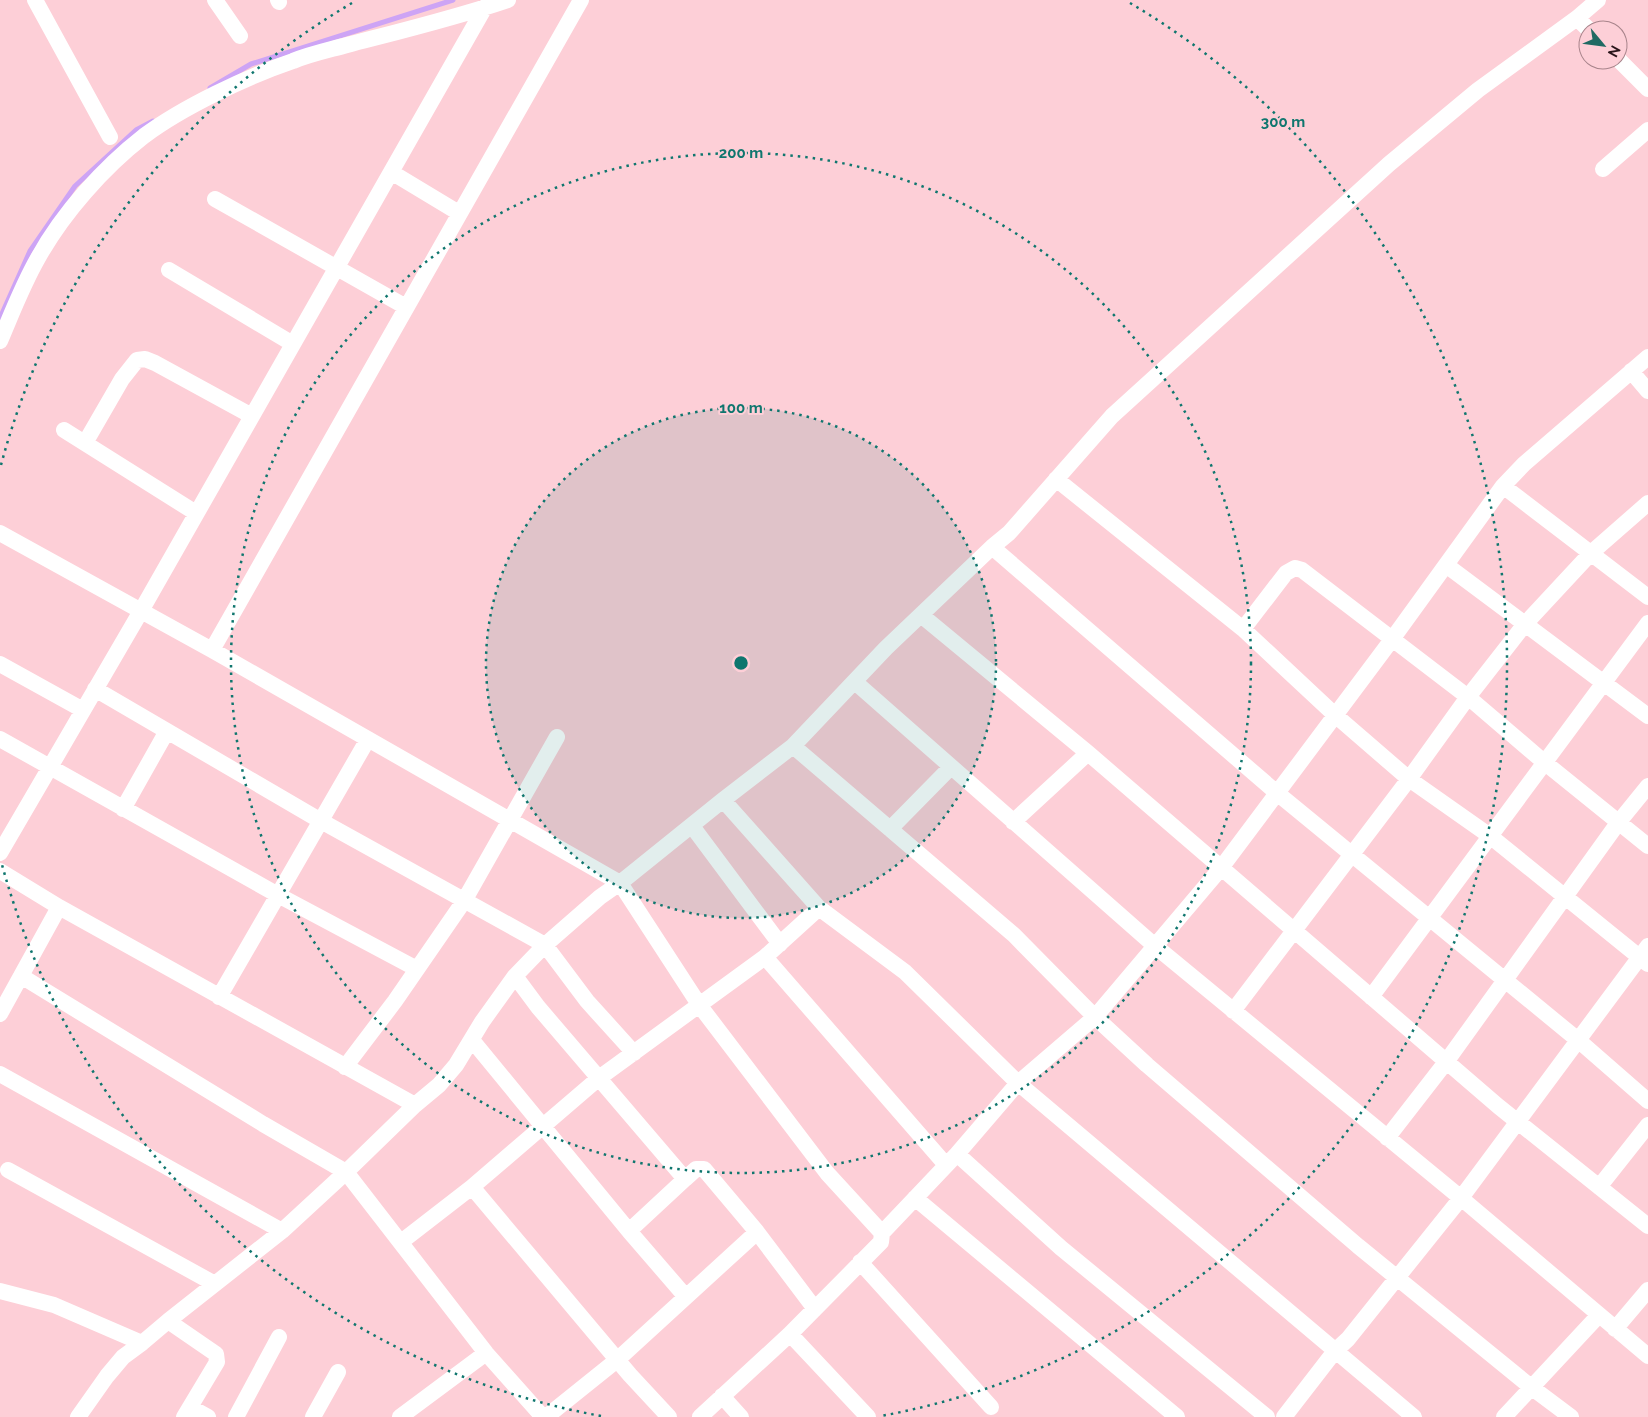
<svg xmlns="http://www.w3.org/2000/svg" width="1648" height="1417" viewBox="0 0 1648 1417" font-family="Raleway,sans-serif">
  <rect width="100%" height="100%" fill="#fdcfd7"/>
  <g fill="none" stroke-linecap="round" stroke-linejoin="round">
    <path stroke="#cda4f5" stroke-width="5" d="M210,88L251,64L453,0
      M0,318L30,251L75,186L136,130L153,121"/>
    <path stroke="#fff" stroke-width="16" d="M35,0L110,137
      M215,0L240,36
      M278,0L279,2
      M1577,18L1589,30
      M1618,59L1648,89
      M1603,169L1648,130
      M391,172L459,213
      M215,199L406,307
      M169,270L293,344
      M0,341C12,313 23,284 38,258C63,213 103,168 144,136C183,107 246,77 293,61C310,54 329,50 347,45C401,31 455,18 508,0
      M1631,371L1648,391
      M64,430L196,513
      M85,443L122,379L137,360L145,359L155,363L252,416
      M1056,479L1243,629L1335,715L1409,779L1490,836L1648,964
      M1503,486L1648,597
      M0,533L212,650L620,883L700,1006L827,1173L882,1233
      M992,547L1277,793L1578,1040L1648,1101
      M1446,565L1648,716
      M921,615L1088,753L1498,1106L1648,1226
      M1243,629L1286,573L1295,568L1302,570L1468,697L1544,762L1648,846
      M212,650L581,0
      M0,664L83,710
      M855,682L1155,946L1461,1198L1648,946
      M95,689L321,821L545,945L587,1001L634,1053
      M0,739L278,895L417,969
      M793,746L1014,935L1095,1017L1147,1065L1358,1246L1531,1387L1571,1417
      M723,800L819,908L905,972L1018,1083L1095,1017L1221,868L1393,638L1503,486L1524,464L1648,357
      M123,809L167,731
      M1013,822L1088,753
      M692,826L780,944
      M890,829L951,767
      M0,853L141,611L485,7
      M0,871L59,907L415,1105
      M765,957L946,1165
      M21,976L263,1124L346,1172L486,1353L543,1417
      M515,976L538,1007L685,1179L696,1169H704L757,1232L815,1309
      M219,997L368,739
      M1371,997L1648,623
      M1233,1011L1409,779L1468,697L1525,624L1591,553L1648,503
      M0,1014L59,907
      M472,1040L629,1231L686,1297
      M345,1067L395,1001L464,901L557,737
      M0,1074L282,1231
      M1387,1138L1446,1062L1618,823L1648,786
      M957,1154L1061,1248L1267,1417
      M8,1170L215,1284
      M472,1187L630,1375L669,1417
      M1599,1187L1648,1125
      M915,1198L1177,1417
      M629,1231L685,1179
      M401,1242L472,1187L599,1078L765,957L819,908
      M860,1262L991,1407
      M0,1291L54,1305L142,1343
      M168,1321L216,1354L217,1362L184,1417
      M1615,1329L1648,1290
      M790,1334L868,1417
      M722,1396L741,1417
      M190,1407L208,1417
      M78,1417L107,1376L123,1357L142,1343L168,1321L282,1231L346,1172L415,1105L439,1085L456,1065L482,1022L515,976L545,945L600,897L620,883L723,800L793,746L886,648L992,547L1009,533L1112,416L1389,164L1478,90L1577,18L1598,0
      M236,1417L279,1337
      M313,1417L338,1372
      M400,1417L486,1353
      M546,1417L617,1360L757,1232
      M700,1417L790,1334L881,1242L882,1233L957,1154L1018,1083L1414,1417
      M1284,1417L1335,1351L1348,1339L1461,1198L1648,1356
      M1504,1417L1599,1315"/>
  </g>
  <circle cx="741" cy="663" r="255" fill="#0f766e" fill-opacity=".12"/>
  <g fill="none" stroke="#0f766e" stroke-width="2.5" stroke-dasharray="2.5 5">
    <circle cx="741" cy="663" r="255"/>
    <circle cx="741" cy="663" r="510"/>
    <path d="M601 1416A766 766 0 0 1 1 861M1 465A766 766 0 0 1 352 3M1130 3A766 766 0 0 1 881 1416"/>
  </g>
  <circle cx="741" cy="663" r="8" fill="#0f766e" stroke="#fdcfd7" stroke-width="2.5"/>
  <g font-size="15" text-anchor="middle" font-weight="bold" fill="#0f766e" stroke="#fdcfd7" stroke-width="4" stroke-linejoin="round" paint-order="stroke">
    <text x="1283" y="127">300 m</text>
    <text x="741" y="158">200 m</text>
    <text x="741" y="413">100 m</text>
  </g>
  <g transform="translate(1603 45) rotate(119)"><circle r="24" fill="#fdcfd7" stroke="#a8848b"/>
  <path d="M0-4L9 19L0 12L-9 19Z" fill="#206a63"/>
  <text y="-8" font-size="14" font-weight="bold" text-anchor="middle" fill="#281419">N</text>
  </g>
</svg>
